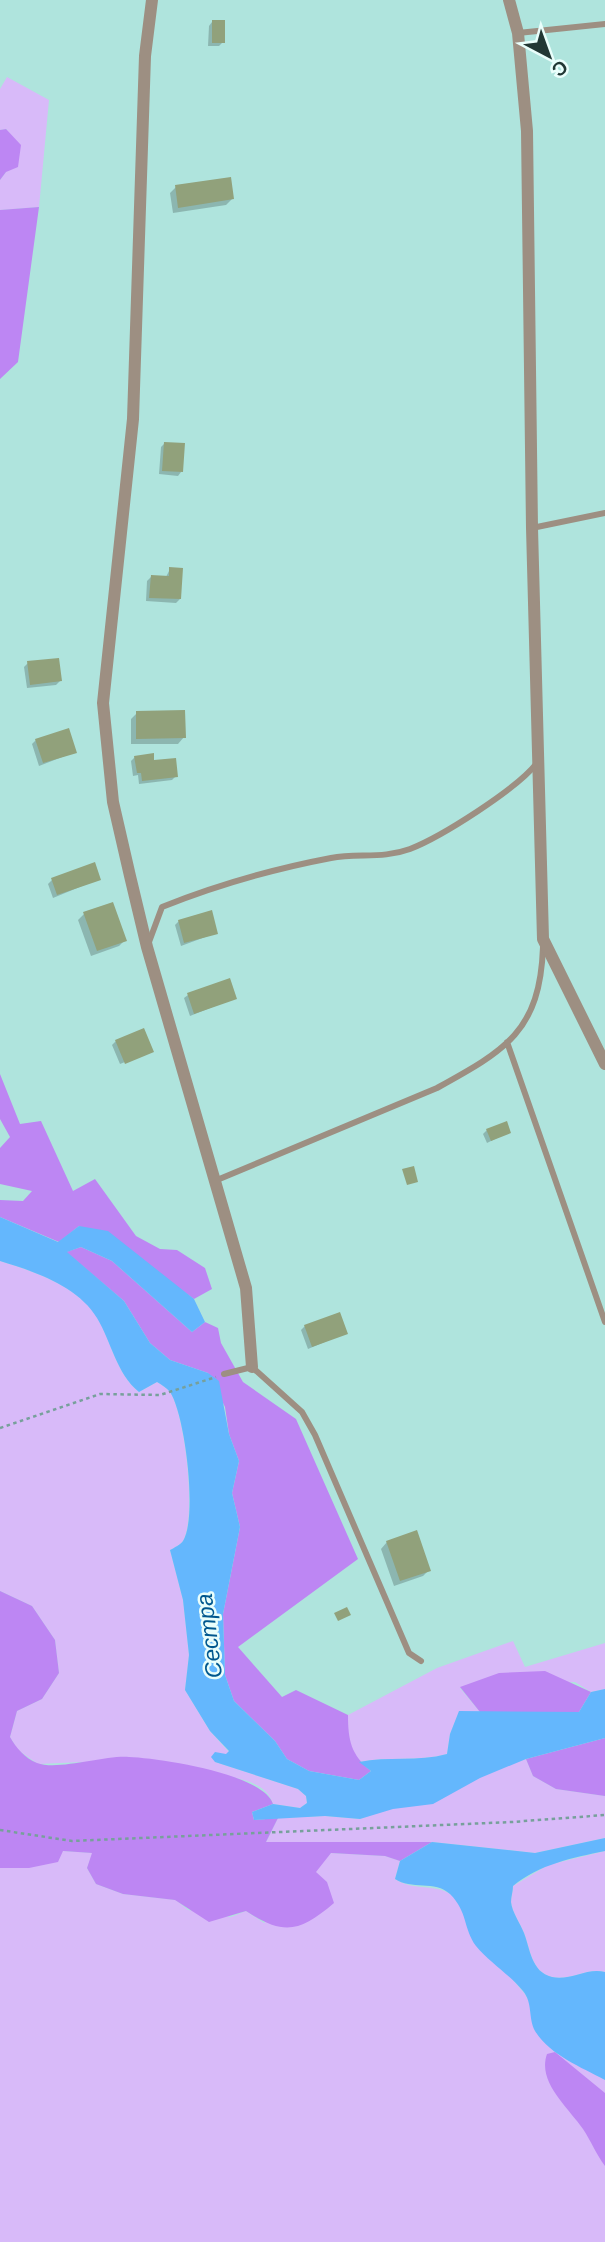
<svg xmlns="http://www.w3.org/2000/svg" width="605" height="2242" viewBox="0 0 605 2242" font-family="Barlow,sans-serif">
  <rect width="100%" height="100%" fill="#afe4dd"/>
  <path fill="#d8baf9" d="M7,77L49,100L39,207L0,210V180L6,172L7,129L0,130V89Z
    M0,1261C33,1271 78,1286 97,1317C112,1343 116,1373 139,1392L157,1382C162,1385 167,1388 170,1392C185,1414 197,1517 183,1541C181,1544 174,1548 170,1550L183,1600L189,1655L185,1690L210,1731L229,1752L215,1762L298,1789L306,1796L307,1803L300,1808L273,1804C267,1784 243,1779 226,1776L83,1762L38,1764L18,1750L10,1737L17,1711L42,1699L59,1673L55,1640L32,1606L0,1591Z
    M513,1641L525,1667L605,1643V1689L591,1692L575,1682L460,1688L480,1712H459L450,1734L447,1754C418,1762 388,1756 359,1762L348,1742V1715L437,1668Z
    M526,1759L533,1776L556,1789L605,1796V1838L535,1853L432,1842H266L278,1818L325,1816L360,1819Z
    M63,1851L93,1853L87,1868L96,1884L123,1894L176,1900L188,1910L231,1917L246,1911L264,1923L331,1853L385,1856L400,1861L395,1879C422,1897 457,1872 467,1926L525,1994L532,2007L534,2029L555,2052L605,2080V2242H0V1868Z
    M605,1851V1972C587,1967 571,1981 552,1977C531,1972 530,1948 524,1933C520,1923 512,1912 511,1902C511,1897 513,1891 513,1886L548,1865Z"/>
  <path fill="#bd86f3" d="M6,129L21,145L18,167L6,172L0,180V130Z
    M39,207L18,362L0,379V210Z
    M0,1074L20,1124L41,1121L73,1191L95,1179L136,1236L160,1249L177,1250L205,1268L212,1289L194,1299L151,1268L79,1226L59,1242L0,1217V1200L23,1201L32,1191L0,1184V1148L10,1137L0,1119Z
    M81,1247L112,1261L192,1332L205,1322L218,1328L221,1343L243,1382L296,1419L358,1559L238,1647L282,1697L296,1690L348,1715C348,1740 351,1755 371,1771L359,1780L309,1771L287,1759L275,1741L234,1701L225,1675L223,1614L240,1527L232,1493L239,1461L229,1434L225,1407L208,1373L170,1360L150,1343L124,1301L66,1252Z
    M0,1591L32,1606L55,1640L59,1673L42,1699L17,1711L10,1737C16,1748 25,1758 37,1763C58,1771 105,1755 129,1757C159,1758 264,1774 273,1804L252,1812L254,1820L278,1818L266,1842H432L400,1861L385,1856L331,1853L316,1872L327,1882L334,1903C300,1932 284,1936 246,1911L209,1922L175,1900L123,1894L96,1884L87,1868L92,1853L63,1851L58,1862L29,1868H0Z
    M545,1671L591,1692L579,1712H480L460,1687L499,1673Z
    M605,1738V1796L556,1789L533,1776L526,1759Z
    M555,2052L605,2093V2166C596,2154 591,2141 583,2129C568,2107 537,2082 547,2054Z"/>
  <path fill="#64b7fd" d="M0,1217L58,1242L79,1226L108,1231L194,1299L205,1322L192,1332L112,1261L81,1247L67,1252L124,1301L150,1343L170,1360L208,1373L219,1381L229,1434L239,1461L232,1493L240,1527L223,1614L225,1675L234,1701L275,1741L287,1759L309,1771L359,1780L371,1771L359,1762C388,1756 418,1762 447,1754L450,1734L459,1711L579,1712L591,1692L605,1689V1738L526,1759L480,1778L433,1804L393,1809L360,1819L325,1816L254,1820L252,1812L273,1804L300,1808L307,1803L306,1796L298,1789L215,1762L211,1757L215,1752L226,1754L229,1751L210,1731L185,1690L189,1655L183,1600L170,1550C174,1548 181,1544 183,1541C198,1517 185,1414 170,1392C167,1388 162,1385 157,1382L139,1392C116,1373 112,1343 97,1318C78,1286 33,1271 0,1261Z
    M605,1838V1851C572,1858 540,1864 513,1886C513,1891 511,1897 511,1902C512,1912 520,1923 524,1933C530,1948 531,1972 552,1977C571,1981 587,1967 605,1972V2080C581,2067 550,2055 535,2031C528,2018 533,2003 523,1991C509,1974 489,1962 476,1946C463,1928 468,1912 450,1894C435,1880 411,1890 395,1879L400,1861L432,1842L535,1853Z"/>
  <path fill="#0003" d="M212,22L223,42L219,46H208L209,26Z
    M176,187L232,199L226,205L173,213L170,193Z
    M165,443L181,472L178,476L159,474L161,447Z
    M170,569L180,599L176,603L146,601L147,581L151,577H166Z
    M28,663L60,681L56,685L27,688L24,667Z
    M137,713L184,737L178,744H131V719Z
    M36,740L75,752L39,766L32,744Z
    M135,757L153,762L176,776L172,780L139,784L138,775L133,776L131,761Z
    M99,879L53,898L48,884L52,880Z
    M112,904L125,940L119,946L91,956L78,920L84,914Z
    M179,921L216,933L181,946L175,925Z
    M188,995L235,998L190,1016L184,998Z
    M116,1041L150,1052L120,1064L112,1045Z
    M487,1130L509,1132L487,1143L483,1134Z
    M305,1326L346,1333L308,1349L301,1330Z
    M387,1542L429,1570L423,1576L394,1586L381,1549Z"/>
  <path fill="#91a17b" d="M212,20H225V43H212Z
    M231,177L234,199L178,208L175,185Z
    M164,442L185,443L183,472L162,471Z
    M169,567L183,568L181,599L149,598L151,575L169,576Z
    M59,658L62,681L30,685L27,661Z
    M185,710L186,738L136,739V711Z
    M69,728L77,753L43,763L35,739Z
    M154,753V760L176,758L178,777L142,781L141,773H137L134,756Z
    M95,862L101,880L57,895L51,878Z
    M113,902L127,941L97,951L83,912Z
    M212,910L218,934L184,943L178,920Z
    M230,978L237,999L194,1014L187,993Z
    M144,1028L154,1052L125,1064L115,1040Z
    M507,1121L511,1133L491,1141L486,1129Z
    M414,1166L418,1182L407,1185L402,1169Z
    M340,1312L348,1334L312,1347L304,1325Z
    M417,1530L431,1571L400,1581L386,1541Z
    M347,1607L351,1615L338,1621L334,1613Z"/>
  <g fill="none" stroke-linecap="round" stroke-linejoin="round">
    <path stroke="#77a09b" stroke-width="2.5" stroke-dasharray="3.5 3.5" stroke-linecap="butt" d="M0,1428L100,1394L160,1395L216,1377
      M0,1830L72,1841L512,1822L605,1815"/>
    <path stroke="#9d8f82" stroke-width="6" d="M518,33L605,24
      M532,528L605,513
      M149,942L162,907C217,885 273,869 331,858C358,853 383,859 410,849C441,837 517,789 537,763
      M507,1042L605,1322
      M217,1180L437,1088C506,1050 540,1031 543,947
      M224,1374L252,1367L302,1412L315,1435L409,1653L421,1661"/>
    <path stroke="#9d8f82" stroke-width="12" d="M152,0L145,56L133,419L103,703L113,802L130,876L147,947L246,1288L252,1367
      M509,0L518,33L527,131L532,528L543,939L605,1064"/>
  </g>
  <g text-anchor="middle" stroke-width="5" stroke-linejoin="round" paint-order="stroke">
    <g font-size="23" font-style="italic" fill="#00578e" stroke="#e9fefb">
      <text transform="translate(209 1636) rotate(-97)" y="8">Сестра</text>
    </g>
  </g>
  <g transform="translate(549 56) rotate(139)" stroke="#e9fefb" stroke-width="5" paint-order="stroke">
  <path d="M0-5L12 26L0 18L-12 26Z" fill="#213734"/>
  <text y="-10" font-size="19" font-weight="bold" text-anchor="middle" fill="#213734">С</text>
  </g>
</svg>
